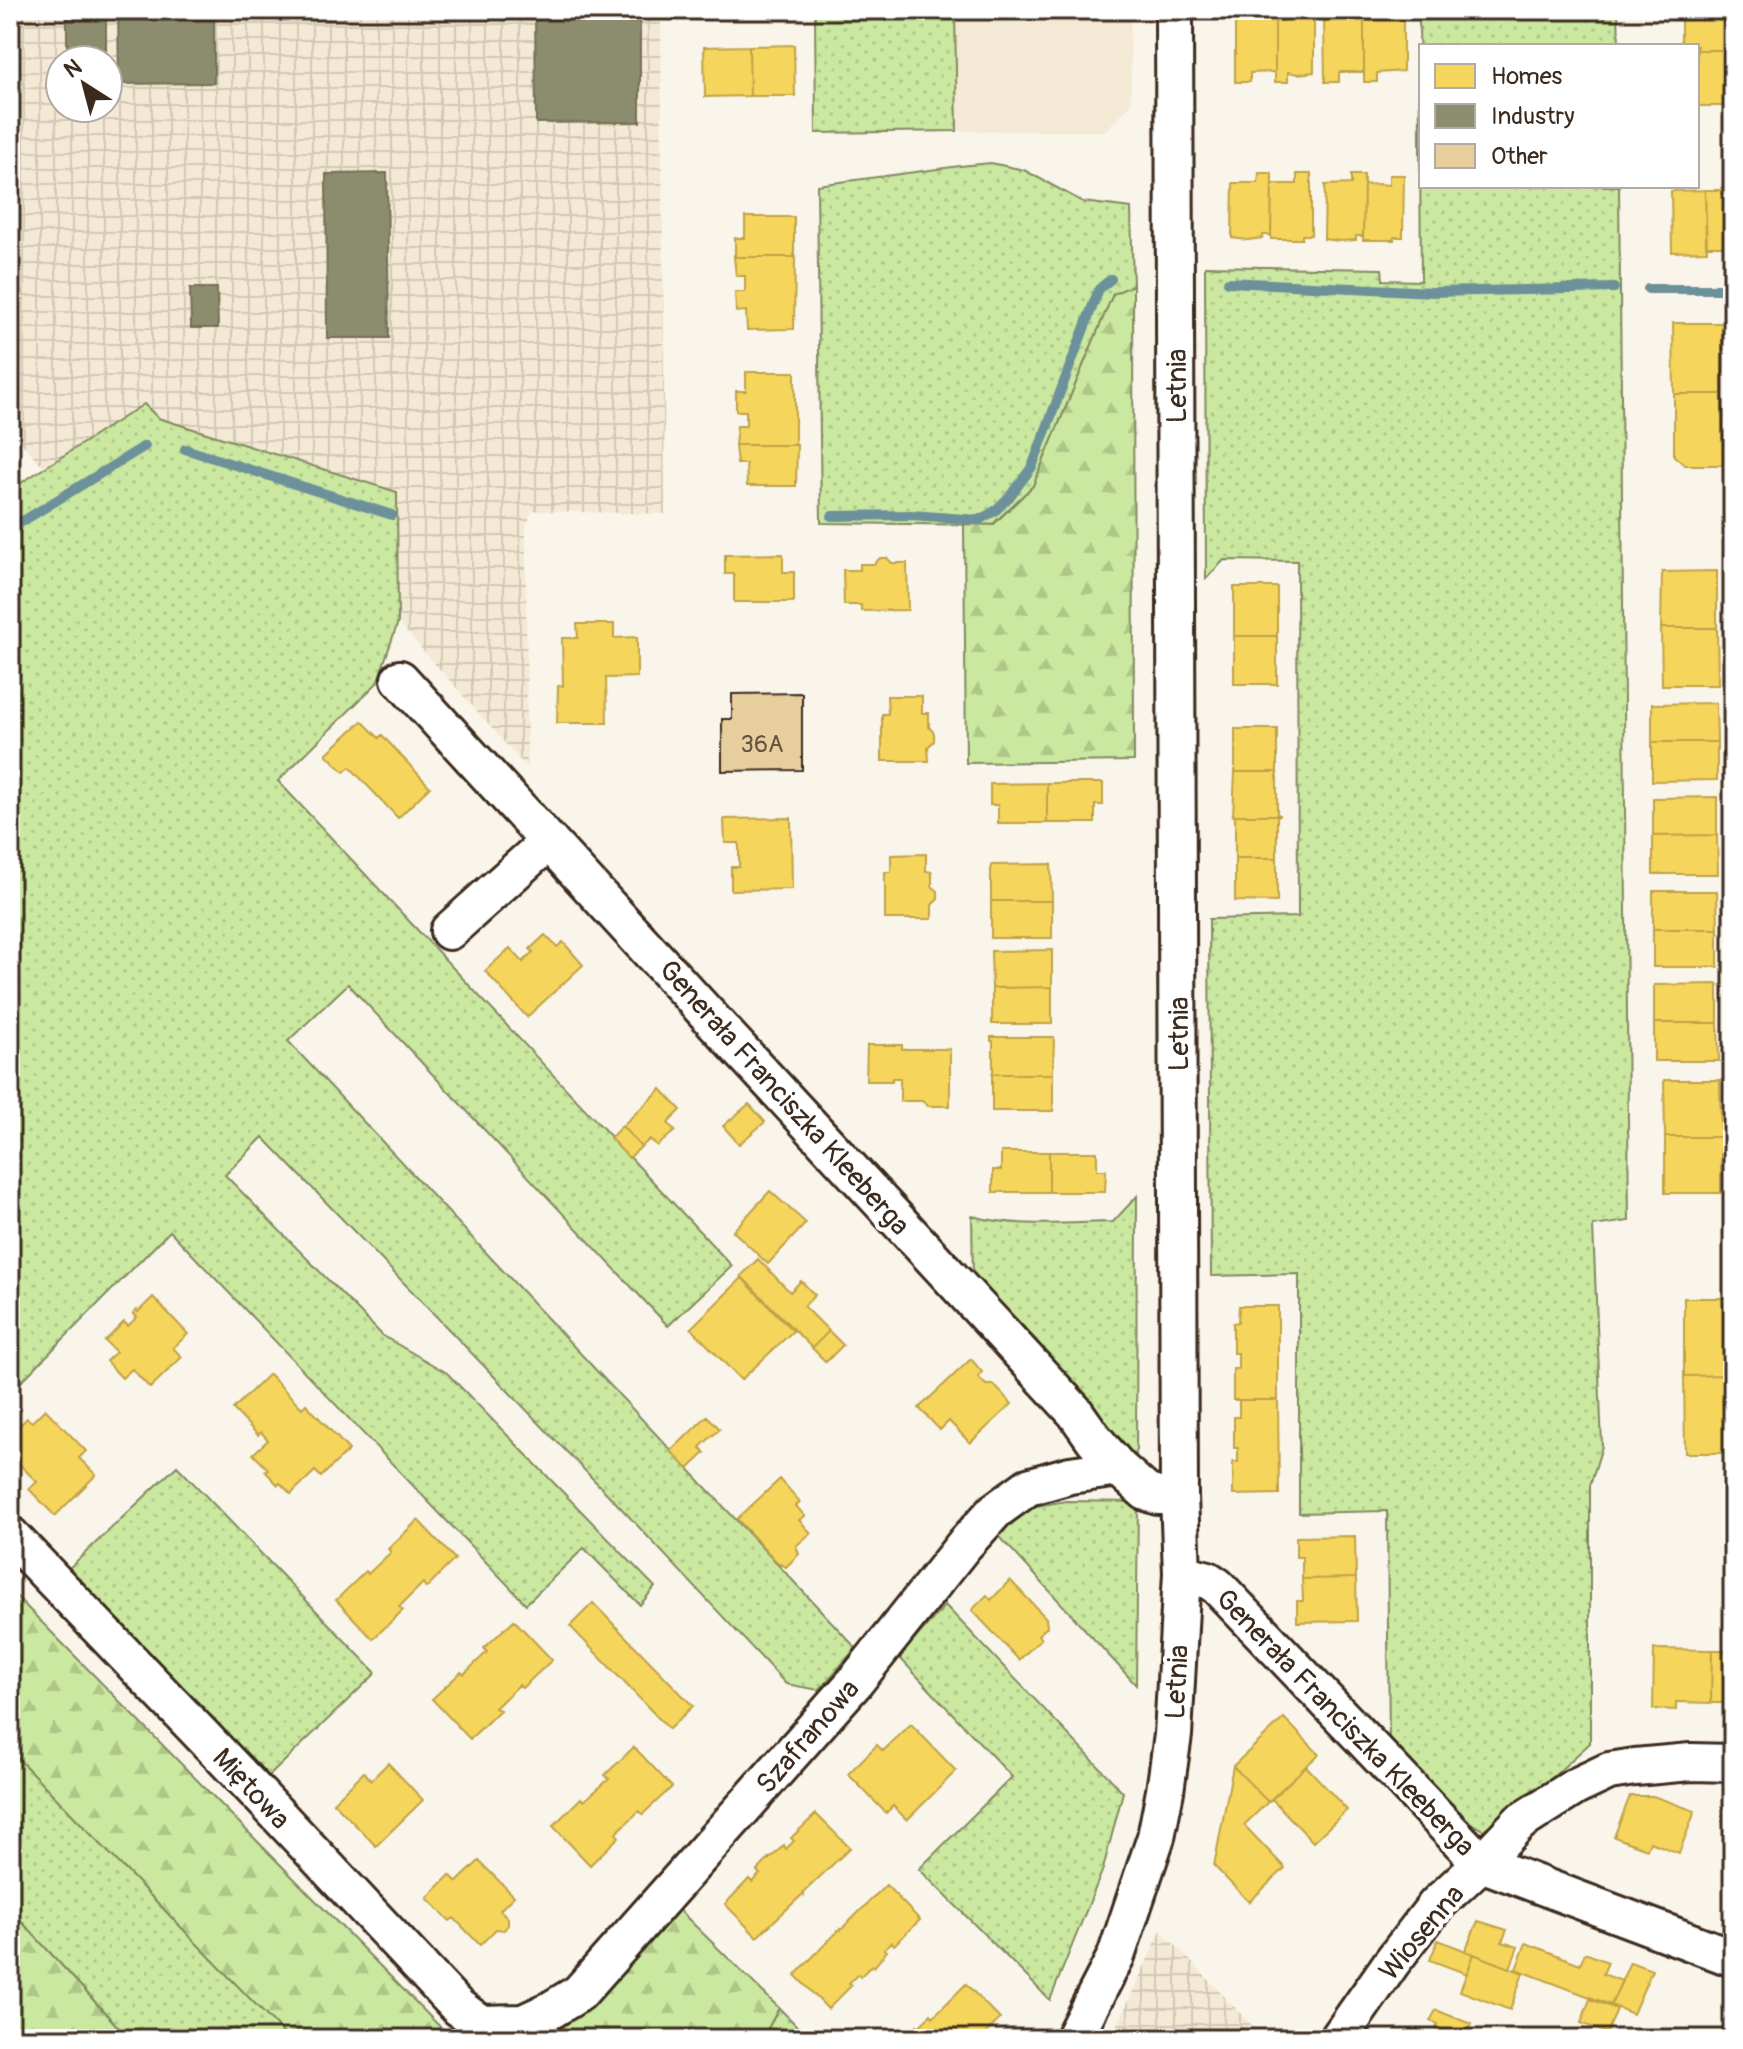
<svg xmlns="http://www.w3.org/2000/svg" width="1743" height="2049" viewBox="0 0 1743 2049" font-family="Pangolin,sans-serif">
  <defs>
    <pattern id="industrial-grid" width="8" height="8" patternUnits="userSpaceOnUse" patternTransform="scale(2)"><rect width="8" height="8" fill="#f4e9d4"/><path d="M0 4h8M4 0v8" fill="none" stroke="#d2c8b6"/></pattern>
    <pattern id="grass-dots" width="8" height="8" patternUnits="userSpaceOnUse" patternTransform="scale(2)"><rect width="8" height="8" fill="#cae8a0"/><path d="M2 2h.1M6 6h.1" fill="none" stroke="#aec789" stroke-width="1.8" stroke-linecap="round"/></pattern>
    <pattern id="forest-firs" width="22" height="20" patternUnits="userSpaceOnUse" patternTransform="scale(2)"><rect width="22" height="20" fill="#cae8a0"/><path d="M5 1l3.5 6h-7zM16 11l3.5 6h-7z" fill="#aec789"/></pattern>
  </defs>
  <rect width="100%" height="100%" fill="#faf5eb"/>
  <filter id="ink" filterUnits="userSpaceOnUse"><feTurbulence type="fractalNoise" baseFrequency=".0125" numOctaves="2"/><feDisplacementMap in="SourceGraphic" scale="16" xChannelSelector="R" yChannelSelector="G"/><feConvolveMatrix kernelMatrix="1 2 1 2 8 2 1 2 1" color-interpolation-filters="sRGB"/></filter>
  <g filter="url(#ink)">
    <path fill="#f4e9d4" d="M955,10H1130L1131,104L1105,131H957Z"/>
    <path fill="url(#industrial-grid)" fill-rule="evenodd" d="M10,10H661L665,514L532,511L526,527L527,768L398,622L396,492L158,418L144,404L45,468L10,431ZM60,60H108V108H60Z
      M1161,1930L1265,2039H1111Z"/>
    <path fill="url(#grass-dots)" stroke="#82895f" stroke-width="2" d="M815,10H955L957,131L816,133Z
      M1419,10H1618L1619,46H1421V186H1619L1629,1221L1593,1226L1602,1446L1590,1486V1743L1543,1786L1483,1830L1457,1815L1389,1748L1387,1511L1299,1513V1274L1211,1276L1209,919L1298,917L1297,561L1224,560L1206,579L1205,266L1382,269L1383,280L1421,281Z
      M991,163L1024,170L1083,202L1131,208L1133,285L1113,295L1033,486L992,525L821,523L817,185L960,166Z
      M144,404L158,418L397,492L398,622L377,683L278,781L732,1266L668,1326L348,984L288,1041L856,1648L819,1690L786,1684L621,1508L263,1137L225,1175L383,1336L447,1373L655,1587L640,1605L584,1548L526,1604L170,1231L10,1393V490Z
      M1137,1196L1136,1460L973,1280L972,1216C1018,1228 1066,1223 1113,1222Z
      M177,1466L376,1673L266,1779L66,1571Z
      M1066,1501L1138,1502L1136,1685L1001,1538L992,1532L1018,1509Z
      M945,1605L1123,1792L1103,1869L1050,2000L919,1869L1012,1777L899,1657Z
      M10,1750L289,2039H129L10,1909Z
      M779,2008L810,2039H762Z"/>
    <path fill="url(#forest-firs)" stroke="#82895f" stroke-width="2" d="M1133,285L1134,761L966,763L964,524L993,525L1033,486L1113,294Z
      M10,1590L452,2039H289L10,1750Z
      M677,1908L779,2008L762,2039H552Z
      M10,1909L129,2039H10Z"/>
    <path fill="#f6d55c" stroke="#bea249" stroke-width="2" d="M1260,16L1275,18V72L1250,73V82H1235V21H1244V17Z
      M1298,16L1314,18V72L1298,74L1288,72V82H1275V21H1283V17Z
      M1349,16L1364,17V72H1339V82H1325L1324,21H1333V17Z
      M1387,16L1403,17V71L1377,73V82H1364V21H1372V17Z
      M1733,16V50H1697V46H1681V17Z
      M794,45L795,96H750L749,46Z
      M749,46L750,96L705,97L704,47Z
      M1697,50H1733V106H1697Z
      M1259,173H1272L1271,235H1263V238L1248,240L1232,238L1233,183H1258Z
      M1297,174H1311V235H1302V239H1271L1272,184H1297Z
      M1351,175H1364L1363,236H1356V240L1340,241L1324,239L1325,185L1351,184Z
      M1389,175H1404L1403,237H1394V240H1363L1364,185L1379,184L1389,185Z
      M1705,190L1707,251L1672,252L1671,191Z
      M1705,190H1733V246H1706Z
      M745,217H794V255L795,257H734V255H735V238H745Z
      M734,257H795L794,329L747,330L746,311L736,312L735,292H745V276H736Z
      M1673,323H1722V394H1674Z
      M746,372H795V444L797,445H735L737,426H746V411H736V391H746Z
      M1674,394H1722L1723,465H1685L1674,456Z
      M735,445H797L796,486H747L746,464H737Z
      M783,554V572H794V602H734V574H725V555Z
      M880,558H887L892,563H907L908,610L861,611V605H844L843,570H860V564H874Z
      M1717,571V628H1661L1662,572Z
      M1234,587H1277V636H1234Z
      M577,624H614V638L637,637V677L606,678L607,723H557L558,686H563L562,638H578Z
      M1661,628H1717L1718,685H1662Z
      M1234,636H1277V684H1234Z
      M887,696H922V713H929V727L934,733V741L928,747L929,761H882V714H888Z
      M1716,703L1717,742H1652V704Z
      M362,721L379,738L382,735L430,787L398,818L350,767L344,772L326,754Z
      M1235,729H1277V772H1235Z
      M1652,742H1717V780L1652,781Z
      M1235,772H1277V813L1279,815H1233Z
      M1047,783V823H998V805H990V784Z
      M1047,783H1103V805H1095V823H1047Z
      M1717,797V835L1653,836V798Z
      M1233,815H1279L1277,817V858H1235V818Z
      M791,818L792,889L731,890V867H739V843H725L724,819Z
      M1717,835L1718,874H1653V836Z
      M926,854V871L932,872V886L938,891V899L932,905V919H885V872H891V855Z
      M1235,858H1277V902L1235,901Z
      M1051,864L1052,901H991V865Z
      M1653,891H1717L1718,929H1653Z
      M991,901H1052V938H991Z
      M1653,929H1718V967H1653Z
      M545,935L557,947L563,942L583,965L527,1017L485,971L510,948L523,962L533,952L530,949Z
      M1052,950V987L992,988L991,951Z
      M1718,984V1023H1654V985Z
      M1052,987V1024H992V988Z
      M1654,1023H1718L1719,1061H1654Z
      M991,1037H1054L1053,1074H991L993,1073V1041H991Z
      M867,1045H902V1049H950V1106H928L922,1101H900V1078H892V1081H866Z
      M992,1074H1053V1111H992Z
      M1664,1080H1720L1721,1137H1665Z
      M661,1089L681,1110L668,1123L675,1131L657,1146L650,1139L641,1147L622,1126Z
      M749,1104L765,1122L739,1144L723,1126Z
      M622,1126L641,1147L629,1158L610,1138Z
      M1665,1137H1721V1193H1665Z
      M1001,1152H1049V1192H993V1170H1001Z
      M1049,1152H1097V1170H1106L1105,1192H1049Z
      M770,1191L806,1223L768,1264L733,1231Z
      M758,1259L790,1292L801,1281L815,1295L804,1306L829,1331L812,1348L741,1276Z
      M742,1278L793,1331L741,1380L691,1328Z
      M153,1297L188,1334L173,1348L182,1357L150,1388L132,1369L122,1378L106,1361L116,1352L105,1341L124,1322L128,1326L137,1317L133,1313L137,1310L138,1312Z
      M1684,1298H1733V1375L1684,1376Z
      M1239,1306H1278V1400H1233V1369H1238V1353H1233V1323L1238,1322Z
      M829,1331L843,1345L826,1362L812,1348Z
      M971,1359L982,1372L978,1377L986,1385H994L1012,1404L970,1443L949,1421L940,1430L919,1408Z
      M269,1374L302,1408L306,1404L349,1450L321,1477L315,1471L291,1494L280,1483L278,1485L265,1471L268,1469L253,1454L268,1440L261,1432L258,1435L233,1409Z
      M1733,1375V1453H1685L1684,1376Z
      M1239,1400H1278L1279,1494L1233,1495V1462H1238V1448H1234V1417H1239Z
      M45,1409L86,1451L79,1458L96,1475L55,1516L29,1489L37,1482L10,1455V1444L17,1437L13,1432L27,1418L32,1422Z
      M707,1416L720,1429L700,1447L705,1453L688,1469L671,1451Z
      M780,1479L800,1502L796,1506L805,1516L799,1520L811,1533L796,1546L799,1554L786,1567L778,1563L737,1519Z
      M418,1520L455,1559L426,1588L423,1583L399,1607L403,1610L373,1639L336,1600L366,1571L368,1574L391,1552L388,1549Z
      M1355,1536L1356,1578L1302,1579V1557H1296V1537Z
      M1356,1578L1357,1621L1297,1622V1601H1303L1302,1579Z
      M1010,1580L1046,1618L1047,1627L1038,1635L1041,1639L1019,1660L972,1610L987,1595L991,1600Z
      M593,1603L693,1706L669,1729L570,1626Z
      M514,1620L552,1660L522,1688L519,1685L495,1708L500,1710L470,1739L432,1699L461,1672L464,1674L487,1652L484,1648Z
      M1654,1649L1712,1650L1711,1703L1676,1702V1710L1653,1709Z
      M1712,1650H1733V1703H1711Z
      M1284,1718L1319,1754L1268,1802L1233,1766Z
      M911,1724L956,1771L907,1820L893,1806L886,1813L848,1774L877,1745L883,1751Z
      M634,1747L672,1787L643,1814L639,1811L616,1833L619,1837L590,1865L553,1826L581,1798L584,1801L609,1779L605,1775Z
      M388,1763L423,1800L376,1846L333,1802L364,1772L371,1780Z
      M1233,1766L1268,1802L1244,1825L1285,1868L1249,1902L1214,1866Z
      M1306,1766L1347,1810L1313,1842L1272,1799Z
      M1630,1796H1653L1695,1811L1679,1853L1650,1842L1647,1849L1614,1837Z
      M816,1814L850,1848L804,1892V1895L803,1894L757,1937L725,1904L749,1879L752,1882L760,1874L757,1871L769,1859L768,1858H771L784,1845L786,1849L794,1841L791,1838Z
      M479,1861L514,1896L500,1910L508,1918V1925L504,1930L496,1929L480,1945L454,1918L450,1921L427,1898L450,1875L457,1882Z
      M886,1885L920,1920L894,1945L892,1942L884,1949L887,1951L874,1967L872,1965L860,1977L858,1974L849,1983L852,1985L828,2009L795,1975L840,1929L841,1930Z
      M1478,1921L1507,1930L1502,1942L1518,1947L1510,1968L1465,1951Z
      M1438,1940L1474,1954L1467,1974L1430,1960Z
      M1526,1943L1580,1964L1585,1953L1608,1962L1603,1974L1622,1981L1611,2005L1516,1969Z
      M1474,1954L1523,1973L1510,2010L1460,1991Z
      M1630,1962L1652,1970L1633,2014L1611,2005Z
      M966,1984L1000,2019L980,2039H906L917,2029L916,2027L917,2025L919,2027L931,2014L933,2017Z
      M1590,1999L1617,2009L1607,2033L1581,2023Z
      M1436,2010L1471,2024L1464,2039H1457L1436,2029L1438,2024L1430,2021Z"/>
    <path fill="#8c8c6e" stroke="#746f56" stroke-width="2" d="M10,10H13V49H10Z
      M118,10H214V83L119,84Z
      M535,10H640V122L536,123Z
      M106,14V60H67V15Z
      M10,49H13V176H10Z
      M387,173L389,338H327L326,174Z
      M190,288H217L218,328H191Z"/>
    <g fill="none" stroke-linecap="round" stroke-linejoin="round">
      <path stroke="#6c919a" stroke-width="10" d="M1228,282L1433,292L1614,288
        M1648,289H1733
        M185,449L392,515
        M832,516L911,515L979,520L995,511L1010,496L1032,467L1099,289L1111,279
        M10,529L145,446"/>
    </g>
    <path fill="#e7ce9d" stroke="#3b2a1e" stroke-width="2" d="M802,693V770L722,771V719H732V694Z"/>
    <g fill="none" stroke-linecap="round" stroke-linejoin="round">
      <g stroke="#3b2a1e" stroke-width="42">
        <path id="street" d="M400,679C624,924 849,1169 1075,1412L1094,1439L1119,1468L1146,1492L1158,1496H1179
          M449,931L549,841
          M10,1535L263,1799L458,2007L481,2024L523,2023L551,2010L579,1993L855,1682L964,1545L995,1511L1028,1487L1070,1475L1119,1468
          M1182,1573L1208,1580L1217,1586L1481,1863L1733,1958
          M1073,2039L1116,1956L1156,1837L1165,1791L1173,1735L1182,1573L1179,1496L1174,10
          M1338,2039L1392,1962L1436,1905L1481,1863L1520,1822L1575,1787L1609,1771L1635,1767L1691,1762L1733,1763"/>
      </g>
      <use href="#street" stroke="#fff" stroke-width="36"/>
    </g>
  </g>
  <g text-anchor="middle" stroke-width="8" stroke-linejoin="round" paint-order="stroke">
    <g font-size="24" fill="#66533e">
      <text x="762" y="752">36A</text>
    </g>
    <g font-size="28" fill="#3b2a1e" stroke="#fff">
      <text transform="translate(1176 386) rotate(-90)" y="10">Letnia</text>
      <text transform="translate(1178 1034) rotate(-90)" y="10">Letnia</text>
      <text transform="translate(785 1097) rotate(48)" y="10">Generała Franciszka Kleeberga</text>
      <text transform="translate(1176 1682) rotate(-87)" y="10">Letnia</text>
      <text transform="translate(1346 1722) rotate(46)" y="10">Generała Franciszka Kleeberga</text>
      <text transform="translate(807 1736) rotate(-49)" y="10">Szafranowa</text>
      <text transform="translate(252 1788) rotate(47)" y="10">Miętowa</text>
      <text transform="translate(1421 1932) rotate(-50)" y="10">Wiosenna</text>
    </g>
  </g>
  <rect width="1743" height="2049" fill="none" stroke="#fff" stroke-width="40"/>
  <rect x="20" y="20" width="1703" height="2009" fill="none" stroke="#3b2a1e" stroke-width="3" filter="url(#ink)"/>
  <rect x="1419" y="44" width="280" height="144" fill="#ffffff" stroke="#b1aaa5" stroke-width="2"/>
  <rect x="1435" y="64" width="40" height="24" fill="#f6d55c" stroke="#b1aaa5" stroke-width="2"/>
  <text x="1491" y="84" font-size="24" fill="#3b2a1e">Homes</text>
  <rect x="1435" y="104" width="40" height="24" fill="#8c8c6e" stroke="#b1aaa5" stroke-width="2"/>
  <text x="1491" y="124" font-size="24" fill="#3b2a1e">Industry</text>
  <rect x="1435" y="144" width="40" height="24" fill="#e7ce9d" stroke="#b1aaa5" stroke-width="2"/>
  <text x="1491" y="164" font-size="24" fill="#3b2a1e">Other</text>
  <g transform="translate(84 84) rotate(324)"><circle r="38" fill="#ffffff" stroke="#b1aaa5" stroke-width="2"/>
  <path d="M0-6L14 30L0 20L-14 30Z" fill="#3b2a1e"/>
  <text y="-12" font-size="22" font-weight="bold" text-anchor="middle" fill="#3b2a1e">N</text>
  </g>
</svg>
